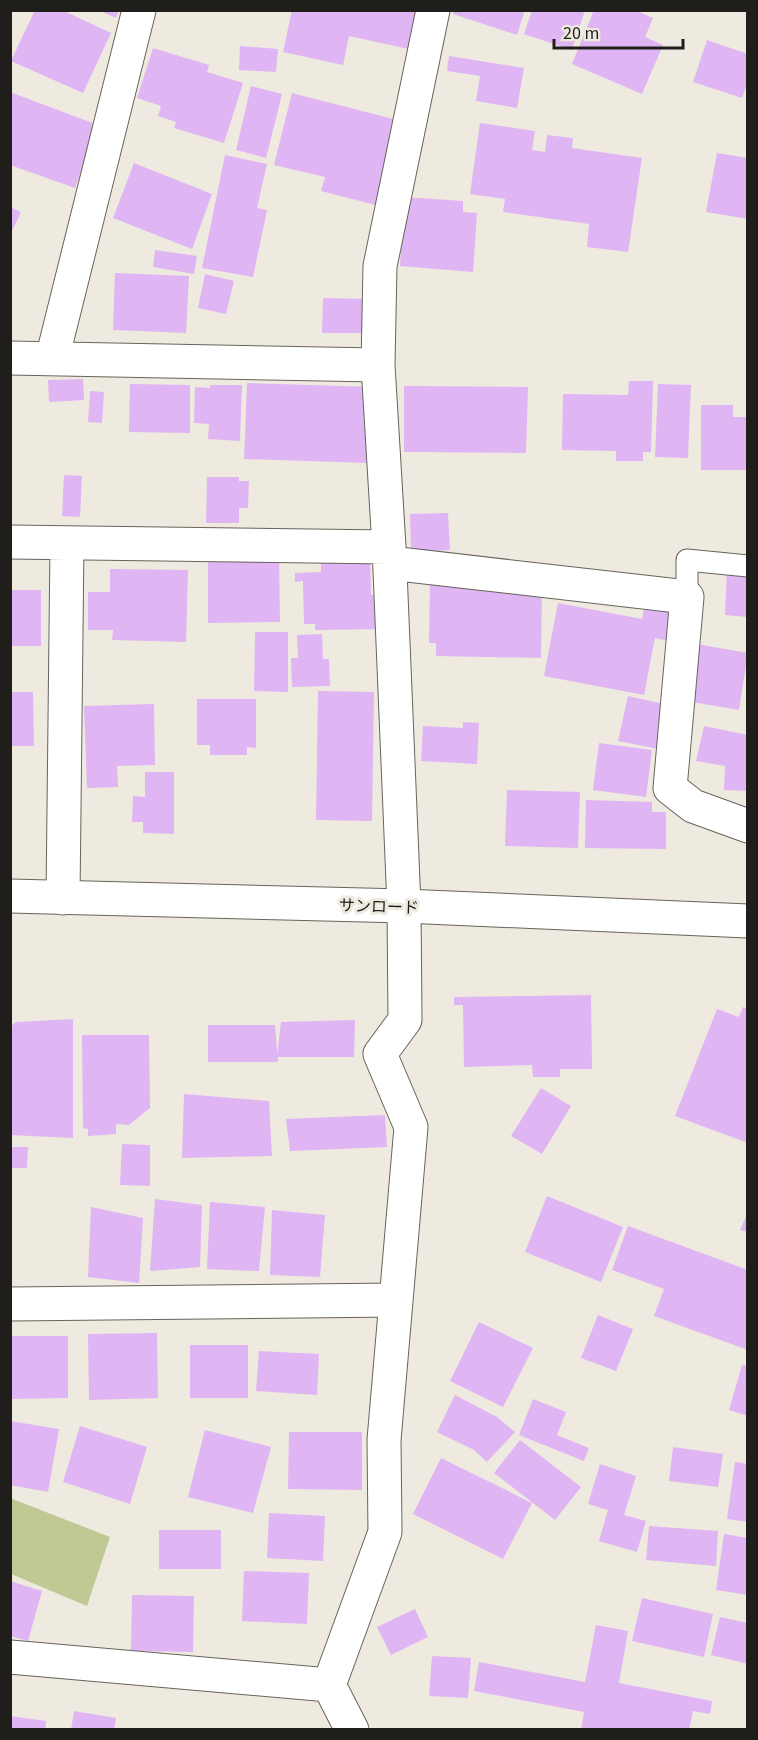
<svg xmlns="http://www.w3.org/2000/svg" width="758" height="1740" viewBox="0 0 758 1740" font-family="'Source Sans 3','Noto Sans JP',sans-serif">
  <rect width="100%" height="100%" fill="#efeae0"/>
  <path fill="#c0c994" d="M10,1498L110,1537L87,1606L11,1574Z"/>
  <path fill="#dfb5f3" d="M35,10H62L111,33L83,93L11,61Z
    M98,10H119L116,18Z
    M292,10H421L413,50L349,36L343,65L283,52Z
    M454,10H525L517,35L453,14Z
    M532,10H585L572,50L524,34Z
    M594,10H635L653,18L645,37L663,45L642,94L572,64Z
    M707,40L748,54V81L742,98L693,82Z
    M240,46L278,49L276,72L239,70Z
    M153,48L209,65L207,72L243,83L224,143L174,128L176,122L158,116L161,106L137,98Z
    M449,56L524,68L517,108L476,101L480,76L447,71Z
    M251,86L282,94L266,158L236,150Z
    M10,92L98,125L75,188L10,165Z
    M292,93L397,120L376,205L321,191L325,177L274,165Z
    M480,123L535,131L532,150L545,152L547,135L573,138L572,148L642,158L628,252L587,247L589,224L503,212L505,199L470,194Z
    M717,153L748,158V219L706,212Z
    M225,155L267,164L257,208L267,210L253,277L202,268Z
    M134,163L212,194L192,249L113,218Z
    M404,197L463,201V212L477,213L473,272L400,266Z
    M10,207L21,212L10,235Z
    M155,250L197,256L194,274L153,267Z
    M115,273L189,276L186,333L113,330Z
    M205,274L234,281L226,314L198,308Z
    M323,298L370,299L369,333H322Z
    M83,379L84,400L49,402L48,380Z
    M629,381H653L651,452H643V461H616V451L562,450L563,394L628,395Z
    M247,383L372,387L369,463L244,459Z
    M130,384L190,385V433L129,432Z
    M658,384L691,385L688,458L655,457Z
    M210,385H242L240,441L208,439L209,424L194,423L195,387L210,388Z
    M404,386L528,387L526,453L404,452Z
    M90,391L104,392L102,423L88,422Z
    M701,405H733V417H748V470H701Z
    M64,475L82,476L80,517L62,516Z
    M207,477H239V481H249L248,508H239V523H206Z
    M448,513L450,550L411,552L410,514Z
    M370,556L371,595H383L384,629L315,630V624H304L303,581L295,582V573L321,572V557Z
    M279,558L280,622L208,623V559Z
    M110,569L188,570L186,642L112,640L113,630H88V592H110Z
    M727,570L748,572V617L725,615Z
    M430,581L542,584L541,658L436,656V643H429Z
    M10,590H41V646H10Z
    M645,602L680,608L674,642L655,638L644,695L544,676L558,603L642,619Z
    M255,632H288V692L254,691Z
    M322,634L323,659H329L330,686L292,687L291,658H298L297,635Z
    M696,644L748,653L739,710L686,701Z
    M318,691L374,692L372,821L316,820Z
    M10,692H33L34,746H10Z
    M628,696L673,706L663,750L618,741Z
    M197,699H256V748L247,747V755H210V745H197Z
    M154,704L155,765L117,766L118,787L87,788L84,706Z
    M463,722L479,723L477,764L421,761L423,726L463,728Z
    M704,726L748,735V791L724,790L725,766L696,761Z
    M599,743L652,750L646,797L593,790Z
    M145,772H174V834L143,833V822H132L133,796L145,797Z
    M507,790L580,792L578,848L505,846Z
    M586,800L652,802V812H666V849L585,848Z
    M591,995L592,1069H560V1077H533L532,1065L464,1067L463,1005H454V997Z
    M743,1007L748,1009V1143L675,1116L717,1009L739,1017Z
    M73,1019V1138L10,1135V1027L16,1022Z
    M355,1020L354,1057H277L281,1022Z
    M208,1025H275L278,1062H208Z
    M82,1035H149L150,1108L129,1125L116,1124V1134L88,1136V1129L83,1128Z
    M541,1088L571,1106L542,1154L511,1136Z
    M184,1094L269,1101L272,1156L182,1158Z
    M385,1115L387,1147L290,1151L286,1119Z
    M122,1144L150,1145V1186L120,1185Z
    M11,1147H28L27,1168H11Z
    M547,1196L623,1227L601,1282L525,1252Z
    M155,1199L202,1205L200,1267L150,1271Z
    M210,1202L265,1207L259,1271L207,1269Z
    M91,1207L143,1218L139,1283L88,1277Z
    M272,1210L325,1215L320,1277L270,1275Z
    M748,1212V1232L740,1230Z
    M628,1226L748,1270V1350L654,1316L664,1289L612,1270Z
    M598,1315L633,1329L616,1371L581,1358Z
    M479,1322L533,1348L503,1407L450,1381Z
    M157,1333L158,1398L89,1400L88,1334Z
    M10,1336H68V1398L10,1399Z
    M190,1345H248V1398H190Z
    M259,1351L319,1354L317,1395L256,1391Z
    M742,1365L748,1366V1416L729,1410Z
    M455,1395L497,1417L515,1432L487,1462L474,1450L437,1432Z
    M533,1399L566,1412L557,1435L589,1448L584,1461L519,1435Z
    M10,1421L59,1429L48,1492L10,1485Z
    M80,1426L147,1447L130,1504L63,1482Z
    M205,1430L271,1447L253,1513L188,1497Z
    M289,1432H362V1490L288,1489Z
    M520,1440L581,1487L555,1520L494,1473Z
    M673,1447L723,1454L718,1487L669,1481Z
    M441,1458L532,1503L503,1559L413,1514Z
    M735,1462L748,1464V1522L727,1519Z
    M600,1464L636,1476L624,1515L646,1521L637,1552L599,1541L608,1510L588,1504Z
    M269,1513L325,1516L323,1561L267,1558Z
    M649,1526L718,1531L716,1566L646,1560Z
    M159,1530H221V1569H159Z
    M724,1534L748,1538V1595L716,1590Z
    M244,1571L309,1573L307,1624L242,1621Z
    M10,1581L42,1591L28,1641L10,1636Z
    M132,1595L194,1596L193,1652L131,1651Z
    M642,1598L713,1614L704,1657L632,1641Z
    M415,1609L428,1637L391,1655L377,1627Z
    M720,1617L748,1623V1664L711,1655Z
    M596,1625L628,1631L619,1683L712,1701L710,1714L693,1711L689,1730H581L584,1712L474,1691L479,1662L585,1682Z
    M432,1656L471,1658L468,1698L429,1696Z
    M74,1711L116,1718L114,1730H71Z
    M10,1716L46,1721L45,1730H10Z"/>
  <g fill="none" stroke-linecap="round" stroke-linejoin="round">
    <g stroke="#68645b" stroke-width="23">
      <path id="lane" d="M687,597V560L748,566"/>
    </g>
    <g stroke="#68645b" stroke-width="35">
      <path id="street" d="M10,358L378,365
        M52,359L139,10
        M10,542L389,547
        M390,563L687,597L670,788L693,806L748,826
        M63,898L67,543
        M10,1304L396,1300
        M10,1657L329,1685
        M329,1685L385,1532L384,1440L411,1127L380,1054L405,1020L404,906L389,547L378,365L380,266L433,10
        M329,1685L352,1730"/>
    </g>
    <g stroke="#68645b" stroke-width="35">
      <path id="secondary" d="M10,896L404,906L748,921"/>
    </g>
    <use href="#lane" stroke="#fff" stroke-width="21"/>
    <use href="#street" stroke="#fff" stroke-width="33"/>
    <use href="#secondary" stroke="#fff" stroke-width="33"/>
  </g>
  <g text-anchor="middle" stroke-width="6" stroke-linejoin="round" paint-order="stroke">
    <g font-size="16" fill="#201e1a" stroke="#efeae0">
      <text transform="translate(379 906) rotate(2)" y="6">サンロード</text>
    </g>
  </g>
  <rect width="758" height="1740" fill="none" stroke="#201e1a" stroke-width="24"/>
  <path d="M554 39v9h129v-9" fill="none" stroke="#201e1a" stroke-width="3"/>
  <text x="563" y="39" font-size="18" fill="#201e1a" stroke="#efeae0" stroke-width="4.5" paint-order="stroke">20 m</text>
</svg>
